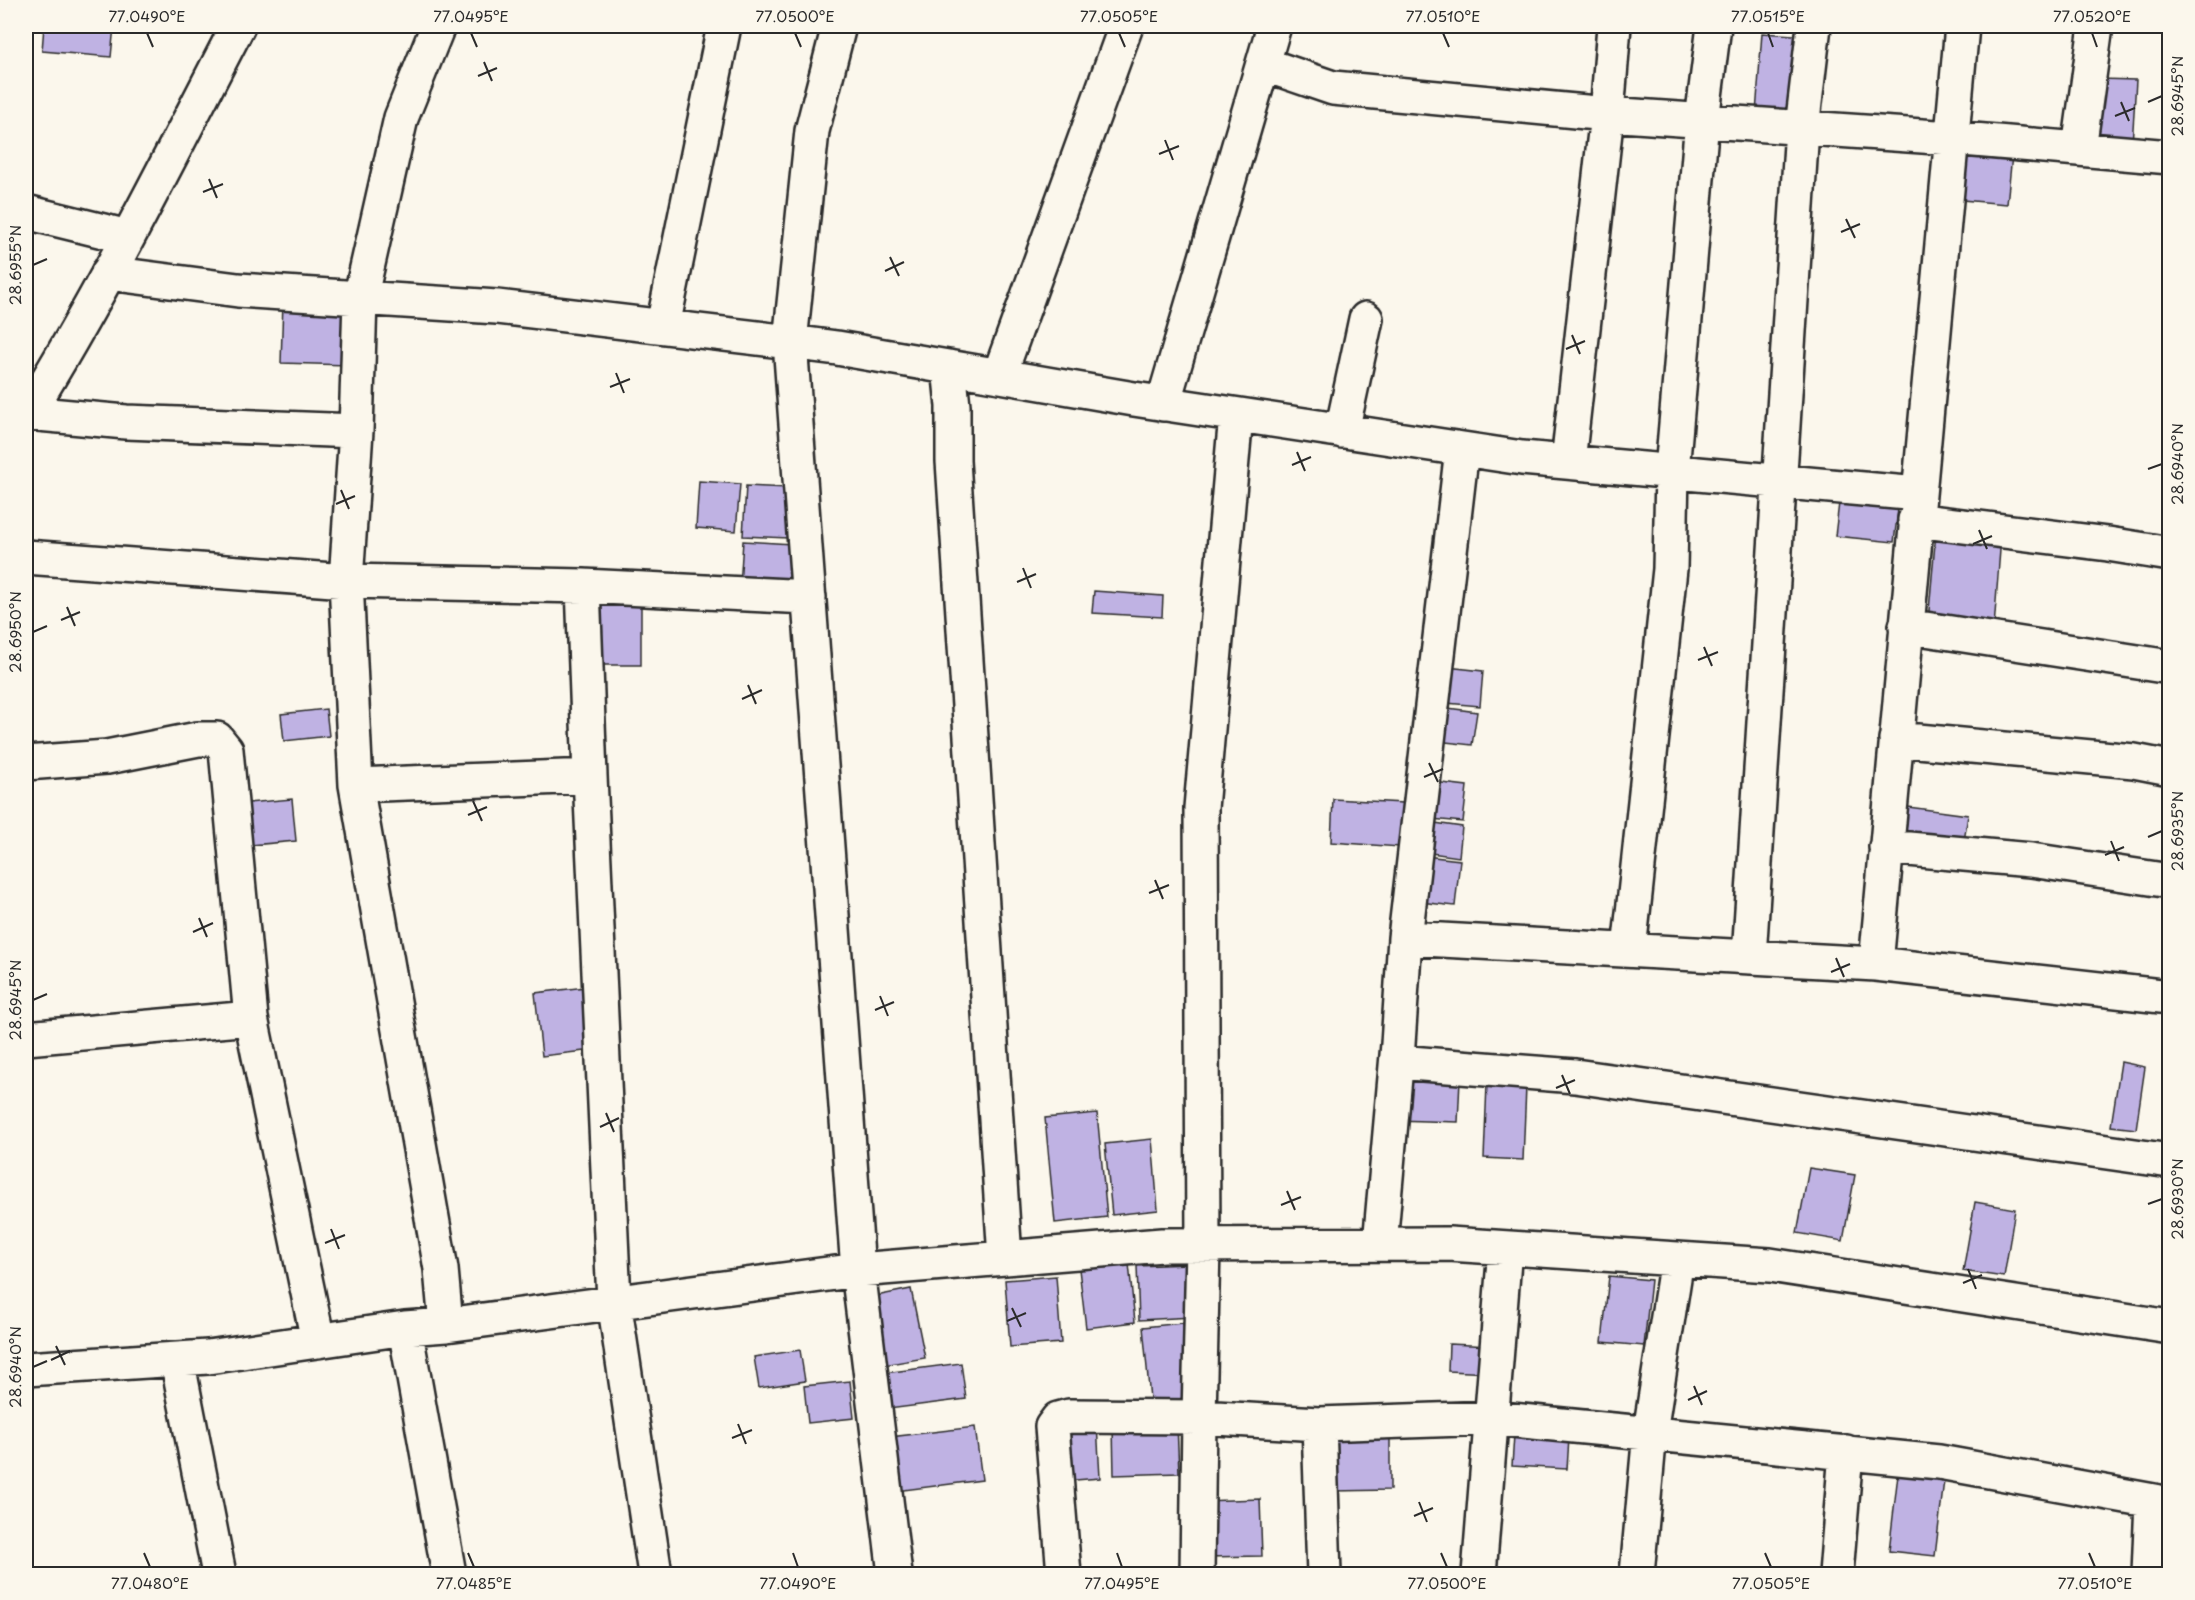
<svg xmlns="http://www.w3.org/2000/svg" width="2195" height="1600" font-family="'Playpen Sans',sans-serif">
<rect width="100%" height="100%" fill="#fbf7ec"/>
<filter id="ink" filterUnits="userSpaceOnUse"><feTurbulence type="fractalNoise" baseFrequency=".0167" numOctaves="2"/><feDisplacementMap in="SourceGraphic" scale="12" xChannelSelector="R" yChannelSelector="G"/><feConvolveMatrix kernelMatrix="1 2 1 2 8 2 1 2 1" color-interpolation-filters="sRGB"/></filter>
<g filter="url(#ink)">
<path fill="#bfb2e3" stroke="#2b2b2b" stroke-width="1.5" d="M44,26H114L111,57L42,51Z
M1762,33L1808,36L1801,116L1756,113Z
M2099,79L2136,80L2132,145L2096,143Z
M1968,150L2012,155L2007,204L1962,200Z
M283,302L350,303L348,365L281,363Z
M699,481L740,484L736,531L696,528Z
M746,486L790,488L788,538L743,536Z
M1839,503L1898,509L1894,542L1835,536Z
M1936,532L2001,537L1994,627L1928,622Z
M743,541L792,544L789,589L740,586Z
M1094,591L1163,596L1162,617L1092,613Z
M590,600L641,601V665H590Z
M1438,666L1483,671L1480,706L1435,702Z
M1433,706L1477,712L1472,745L1428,740Z
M326,709L329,736L284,741L281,714Z
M1425,781L1467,786L1463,822L1421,818Z
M292,799L296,841L240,846L237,804Z
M1333,799L1403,803L1400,847L1331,842Z
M1908,807L1968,815L1963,848L1904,841Z
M1421,821L1462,827L1459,857L1417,851Z
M1416,855L1460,860L1455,906L1411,901Z
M594,986L601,1049L542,1056L535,993Z
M2121,1062L2145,1067L2136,1129L2111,1126Z
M1398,1078L1460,1080L1458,1122L1395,1120Z
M1487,1084L1526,1086L1523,1160L1484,1158Z
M1097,1113L1107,1217L1055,1223L1045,1118Z
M1152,1139L1158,1210L1112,1215L1105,1144Z
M1809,1168L1855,1175L1843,1241L1797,1233Z
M1975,1202L2015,1209L2004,1277L1963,1271Z
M1129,1264L1135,1322L1086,1328L1079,1269Z
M1189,1264L1192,1317L1139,1320L1137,1266Z
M1056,1276L1061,1343L1010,1347L1005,1280Z
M1609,1276L1651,1280L1644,1346L1602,1342Z
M911,1289L925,1358L884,1365L871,1297Z
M1183,1323L1191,1405L1151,1409L1143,1327Z
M1449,1344L1491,1346L1489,1373L1448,1371Z
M800,1350L805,1381L759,1388L754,1357Z
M961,1363L966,1399L881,1410L877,1374Z
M850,1381L854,1418L808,1423L804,1386Z
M1097,1424L1100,1478L1063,1481L1059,1426Z
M1177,1424L1179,1473L1114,1475L1113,1426Z
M975,1427L982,1480L896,1491L890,1437Z
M1514,1435L1569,1438L1567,1469L1512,1466Z
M1333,1437H1390V1490L1333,1491Z
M1898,1474L1944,1480L1935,1556L1889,1551Z
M1260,1499L1262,1556L1204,1557L1202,1501Z"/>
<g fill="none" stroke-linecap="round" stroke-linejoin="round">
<defs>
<path id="minor" d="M438,26L401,118L360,299L356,431L346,581L356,785L441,1269L446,1325
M839,26L812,131L790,342L858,1270L895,1574
M1962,26L1876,964L2170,997
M1263,64L1333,88L1607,114L1951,138L2170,157
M2079,149L2096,26
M26,212L128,237
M108,273L238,290L497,307L790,342L837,348L1134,399L1522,458L1918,494
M663,326L724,26
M949,367L953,406V461L1005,1258
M999,376L1126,26
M1163,404L1274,26
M27,413L126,422L356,431
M26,416C104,290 170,157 238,26
M1342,431L1366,319
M1568,462L1607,114L1614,26
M1915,520L2108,544L2170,554
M26,557L346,581L583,586L809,597
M583,586L590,776L614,1301L655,1574
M1906,626L2170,667
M1896,739L2134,761L2170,768
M26,763L107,757L198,739H217L226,750L251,1018L318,1341
M356,785L590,776
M1886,847L2031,860L2170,881
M1405,938L1876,964
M1629,950L1670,569L1672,471L1702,120L1714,26
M1749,957L1802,128L1814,26
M26,1038L251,1018
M1397,1062L1575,1076L2170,1161
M1380,1244L1398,1044L1405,938L1462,449
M405,1328L449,1574
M177,1359L219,1574
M26,1369L208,1357L405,1328L446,1325L858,1270L1005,1258L1162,1245L1449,1244L1770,1265L2170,1327
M1319,1424L1324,1574
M1064,1574L1052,1427L1058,1419L1069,1416L1199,1417L1203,1247L1201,808L1236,415
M1197,1574L1199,1417L1319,1424L1492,1418L1939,1462L2170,1504
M1479,1574L1505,1248
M1637,1574L1650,1432L1677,1259
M1836,1574L1846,1452
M2149,1574L2152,1501"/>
</defs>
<use href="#minor" stroke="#2b2b2b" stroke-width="38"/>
<use href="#minor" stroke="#fbf7ec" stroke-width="33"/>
</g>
</g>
<path fill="none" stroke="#2b2b2b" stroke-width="2" d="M147,33L153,47M471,33L477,47M795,33L801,47M1119,33L1125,47M1443,33L1449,47M1768,33L1773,47M2092,33L2097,47M484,62L492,81M478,76L497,68M2121,102L2129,121M2148,102L2162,96M2115,116L2135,108M1165,140L1173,160M1159,154L1179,146M209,179L217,198M203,192L223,184M1846,219L1855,238M1841,232L1860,224M890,257L899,276M33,265L47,259M885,271L904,262M1572,335L1580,354M1566,349L1585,341M616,373L624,393M610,387L630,379M1297,452L1305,471M1292,465L1311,457M2148,469L2162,464M341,490L349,509M336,504L355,496M1979,530L1987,549M1973,544L1992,536M1023,568L1031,588M1017,582L1036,574M67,607L75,626M61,620L80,612M33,632L47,626M1704,647L1712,666M1698,660L1718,652M748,685L756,704M742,699L762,690M1429,763L1438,782M1424,777L1443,769M473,801L482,821M468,815L487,807M2148,837L2162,831M2111,841L2119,861M2105,855L2124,847M1155,880L1163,899M1149,893L1169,885M199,918L207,937M193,932L213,923M1836,958L1844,977M1831,972L1850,964M880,996L888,1016M33,1000L47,994M875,1010L894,1002M1562,1075L1570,1094M1556,1088L1575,1080M606,1113L614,1132M600,1127L619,1118M1287,1191L1295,1210M2148,1204L2162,1199M1281,1205L1301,1197M331,1229L339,1249M325,1243L345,1235M1968,1269L1976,1289M1963,1283L1982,1275M1012,1308L1021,1327M1007,1321L1026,1313M56,1346L65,1365M51,1360L70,1351M33,1367L47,1361M1694,1386L1702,1405M1688,1400L1707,1391M738,1424L746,1444M732,1438L752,1430M1419,1502L1427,1522M1414,1516L1433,1508M144,1553L150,1567M468,1553L474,1567M793,1553L798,1567M1117,1553L1122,1567M1441,1553L1447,1567M1765,1553L1771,1567M2089,1553L2095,1567"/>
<rect width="2195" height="1600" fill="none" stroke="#fbf7ec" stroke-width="66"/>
<rect x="33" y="33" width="2129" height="1534" fill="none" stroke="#2b2b2b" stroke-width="2"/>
<g font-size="15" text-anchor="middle" fill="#2b2b2b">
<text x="147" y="22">77.0490°E</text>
<text x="471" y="22">77.0495°E</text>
<text x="795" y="22">77.0500°E</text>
<text x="1119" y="22">77.0505°E</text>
<text x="1443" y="22">77.0510°E</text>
<text x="1768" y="22">77.0515°E</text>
<text x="2092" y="22">77.0520°E</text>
<text transform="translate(2178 96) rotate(-90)" y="5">28.6945°N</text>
<text transform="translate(16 265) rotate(-90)" y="5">28.6955°N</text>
<text transform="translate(2178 464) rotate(-90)" y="5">28.6940°N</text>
<text transform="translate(16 632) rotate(-90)" y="5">28.6950°N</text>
<text transform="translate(2178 831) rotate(-90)" y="5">28.6935°N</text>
<text transform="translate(16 1000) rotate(-90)" y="5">28.6945°N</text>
<text transform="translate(2178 1199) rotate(-90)" y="5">28.6930°N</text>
<text transform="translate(16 1367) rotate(-90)" y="5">28.6940°N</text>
<text x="150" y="1589">77.0480°E</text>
<text x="474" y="1589">77.0485°E</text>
<text x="798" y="1589">77.0490°E</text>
<text x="1122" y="1589">77.0495°E</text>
<text x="1447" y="1589">77.0500°E</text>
<text x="1771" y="1589">77.0505°E</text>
<text x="2095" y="1589">77.0510°E</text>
</g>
</svg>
